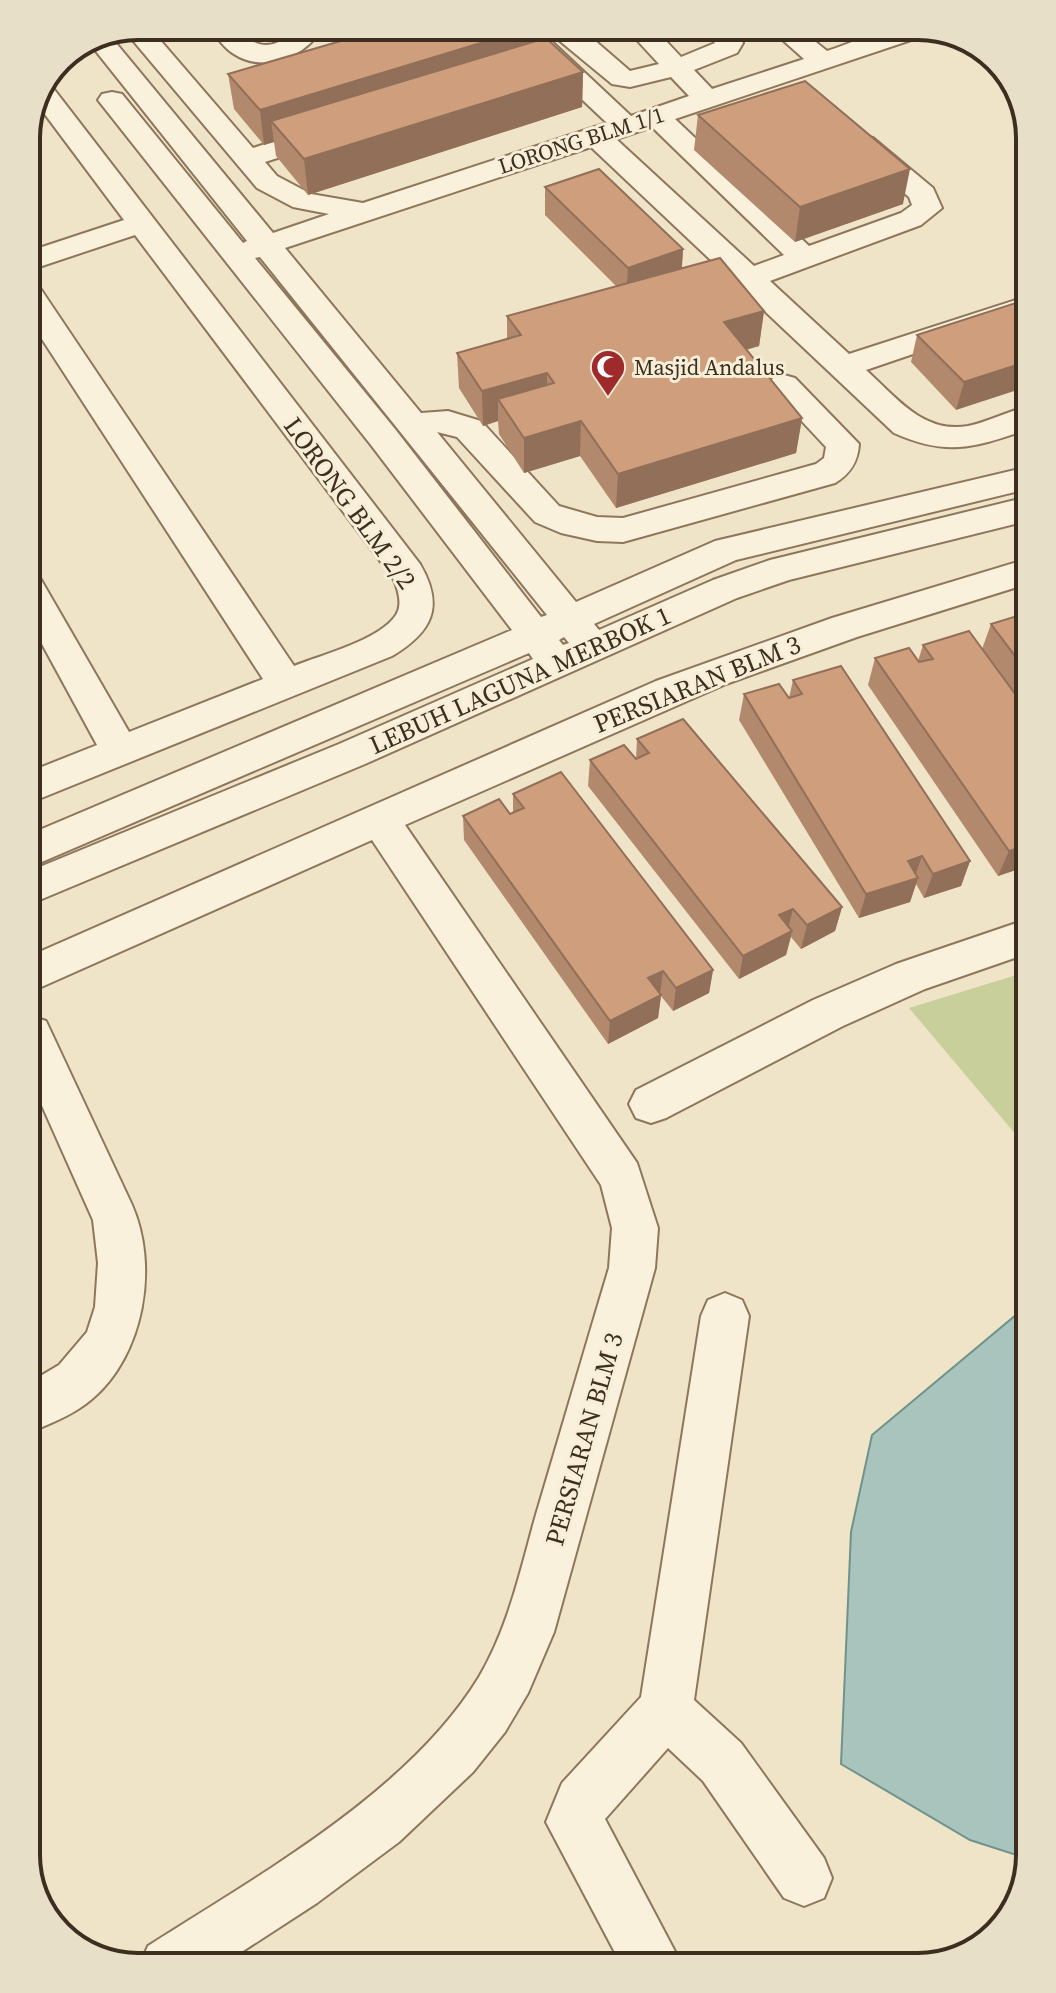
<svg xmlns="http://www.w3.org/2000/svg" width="1056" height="1993" font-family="'Source Serif 4',serif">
<rect width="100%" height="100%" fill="#f0e4c8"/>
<path fill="#c9cf9b" d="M1026,972L1027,1148L909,1008Z"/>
<path fill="#a9c4bc" stroke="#6f938a" stroke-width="2" d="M1027,1299L1030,1856L1029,1859L970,1840L841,1764L851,1532L872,1435L1017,1314Z"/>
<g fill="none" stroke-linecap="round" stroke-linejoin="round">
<defs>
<path id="minor" d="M138,26H148L253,148L320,126L330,124L340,126L344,132L340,138L265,162L277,176L311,194L363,203L607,123L533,53L529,47L533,41H551L631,116L689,96L671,77L630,87L612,84L555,37L552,26H578L630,71L659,64L624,26H652L681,57L715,43L701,26H729L743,43L737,53L694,70L712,89L804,59L767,26H796L827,51C862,40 903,17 938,31L675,119L809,246L901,213L912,205L909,197L853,150L849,144L853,138L863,136L873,138L933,188L942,208L921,225L770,281L849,354L1022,298V317L866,370C896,397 923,434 968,426C987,422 1004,413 1023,408V431C972,448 946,456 894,433L591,147L285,248L421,413L448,411L481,421L559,506L597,517L623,518L816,464L824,458L826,447L768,385L773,378L784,375L795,378L859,444C858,462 850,474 835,483L623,542L597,541L561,533L535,522L457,437L437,432L576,602L715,541L1023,468V490L736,560L594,624L599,630L713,580L770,560L1023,498V522L789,580L737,598L365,764L30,904V871L339,744L533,659L529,653L30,867V834L512,630L371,445L98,100L102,94L112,92L122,94L243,243L247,241L91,45L111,37L273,233L329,214L293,207L257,188L125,31ZM652,127L784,255L754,266L616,139ZM260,257L547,615L541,617L395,429L255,258ZM564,637L569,643L563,645L559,640Z
M209,26H236C253,47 269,52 291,34L285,26H312L318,34C301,59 261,72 234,54C224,48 216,36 209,26Z
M46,87L53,88L420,564C445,607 432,632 392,656L29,803V772L97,745L29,620L28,575L40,578L129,732L263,679L27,316V283L38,285L294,666C321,655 380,640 396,615C403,604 398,589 393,578L135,235L27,271V252L124,220L38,105Z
M1024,560V585L857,637L726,684L405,825L637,1163L658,1228L655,1268L554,1632L528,1693L505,1732L473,1772L399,1842L317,1903L220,1966L139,1967L148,1946C259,1875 409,1792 479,1677C508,1628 520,1572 535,1518C560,1434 584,1351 609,1268L612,1228L601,1185L372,840L30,992V956L656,681L832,618Z
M1025,920L1026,954L925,989L843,1026L666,1118L651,1123L636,1118L629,1104L636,1090L813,1000L896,964Z
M31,1016L46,1021L132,1205C159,1266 144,1355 92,1399C76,1413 53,1423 32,1431V1381L59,1365L87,1332L95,1307L98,1263L93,1220L31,1081Z
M725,1293L742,1300L749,1316L694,1700L741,1743L824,1858L832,1878L824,1898L804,1906L784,1898L703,1781L668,1748L605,1819L680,1961L620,1962L546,1822L562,1783L641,1697L701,1316L708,1300Z"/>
</defs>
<use href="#minor" stroke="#8d765c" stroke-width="4"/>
<use href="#minor" fill="#faf1dc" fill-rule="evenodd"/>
</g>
<path fill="#b2896c" d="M533,27V41L583,72L582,107L308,195L276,156L274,142L264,145L234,109L228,74Z
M698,115L903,204L795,242L694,150Z
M545,187L683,249L682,268L764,311L759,346L746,350L802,418L796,453L616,508L580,456L524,473L499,434L498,421L483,426L459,388L457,353L507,339V316L616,286L545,215Z
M1022,301L956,410L911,362L917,335Z
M1024,614L1025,867L998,876L868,685L875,658L918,661L923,645L982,649L991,624Z
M793,680L970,861L961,886L924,898L916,884L910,902L859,918L739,720L744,694L789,698Z
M637,739L842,907L835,931L801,949L791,937L786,955L739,979L588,786L590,760L636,759Z
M513,794L713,970L709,993L673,1011L661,996L658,1018L608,1044L464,840L463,816L510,814L513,813Z"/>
<path fill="#916f58" d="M533,27V62L271,121L274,142L264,145L260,110Z
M583,72L582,107L308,195L304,159Z
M910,169L903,204L795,242L800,207Z
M683,249L681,277L626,297L628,268Z
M764,311L759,346L719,357L724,322Z
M1023,363V388L956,410L964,382Z
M547,373V407L498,399V421L483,426L482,391Z
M802,418L796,453L616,508L618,474Z
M581,421L580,456L524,473V438Z
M1025,846V867L998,876L1009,851Z
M922,856L914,879L918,878L910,902L859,918L866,894L908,861Z
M970,861L961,886L924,898L933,874Z
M842,907L835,931L801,949L807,925Z
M793,909L787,933L779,915Z
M792,931L786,955L739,979L743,956Z
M713,970L709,993L673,1011L676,988Z
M663,971L660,994L648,978Z
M661,995L658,1018L608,1044L610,1021Z"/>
<path fill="#cf9f7d" stroke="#916f58" stroke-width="2" d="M392,26H532L533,27L260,110L228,74Z
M546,38L583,72L304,159L271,121Z
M805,81L910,169L800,207L698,115Z
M599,169L683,249L628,268L545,187Z
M720,258L764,311L724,322L802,418L618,474L581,421L524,438L498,399L554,383L547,373L482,391L457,353L521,335L507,316Z
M1022,301L1023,363L964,382L917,335Z
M1024,614V668L991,624Z
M969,631L1024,706L1025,846L1009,851L875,658L909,648L919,662L933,659L923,645Z
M841,666L970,861L933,874L922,856L908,861L918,878L866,894L744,694L779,684L789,698L802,694L793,680Z
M683,719L842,907L807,925L793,909L779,915L792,931L743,956L590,760L624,745L636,759L649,753L637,739Z
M561,772L713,970L676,988L663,971L648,978L661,995L610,1021L463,816L499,799L510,814L524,808L513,794Z"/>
<defs>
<symbol id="mosque-pin" viewBox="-11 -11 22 30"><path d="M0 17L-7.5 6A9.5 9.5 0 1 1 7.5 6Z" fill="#9e2a2b" stroke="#f7eed8"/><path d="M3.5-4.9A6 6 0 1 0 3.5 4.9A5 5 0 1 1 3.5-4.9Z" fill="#fff"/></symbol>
</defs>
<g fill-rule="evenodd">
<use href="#mosque-pin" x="588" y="347" width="40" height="54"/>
</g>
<g text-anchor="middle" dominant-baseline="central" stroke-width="6" stroke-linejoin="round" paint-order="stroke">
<g font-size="22" fill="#3d2e20" stroke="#f7eed8">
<text transform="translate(581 140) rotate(-18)">LORONG BLM 1/1</text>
</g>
<g font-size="22" fill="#3d2e20" stroke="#f7eed8" text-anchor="start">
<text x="634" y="367">Masjid Andalus</text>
</g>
<g font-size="26" fill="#3d2e20" stroke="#f7eed8">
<text transform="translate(350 503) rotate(54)">LORONG BLM 2/2</text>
<text transform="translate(520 680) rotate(-24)">LEBUH LAGUNA MERBOK 1</text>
<text transform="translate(697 684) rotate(-22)">PERSIARAN BLM 3</text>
<text transform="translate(584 1439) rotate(-74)">PERSIARAN BLM 3</text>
</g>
</g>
<path d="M0 0H1056V1993H0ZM138 40H918A98 98 0 0 1 1016 138V1855A98 98 0 0 1 918 1953H138A98 98 0 0 1 40 1855V138A98 98 0 0 1 138 40Z" fill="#e8dfc9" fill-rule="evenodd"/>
<path fill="none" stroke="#3d2e20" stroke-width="4" d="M138 40H918A98 98 0 0 1 1016 138V1855A98 98 0 0 1 918 1953H138A98 98 0 0 1 40 1855V138A98 98 0 0 1 138 40Z"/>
</svg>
